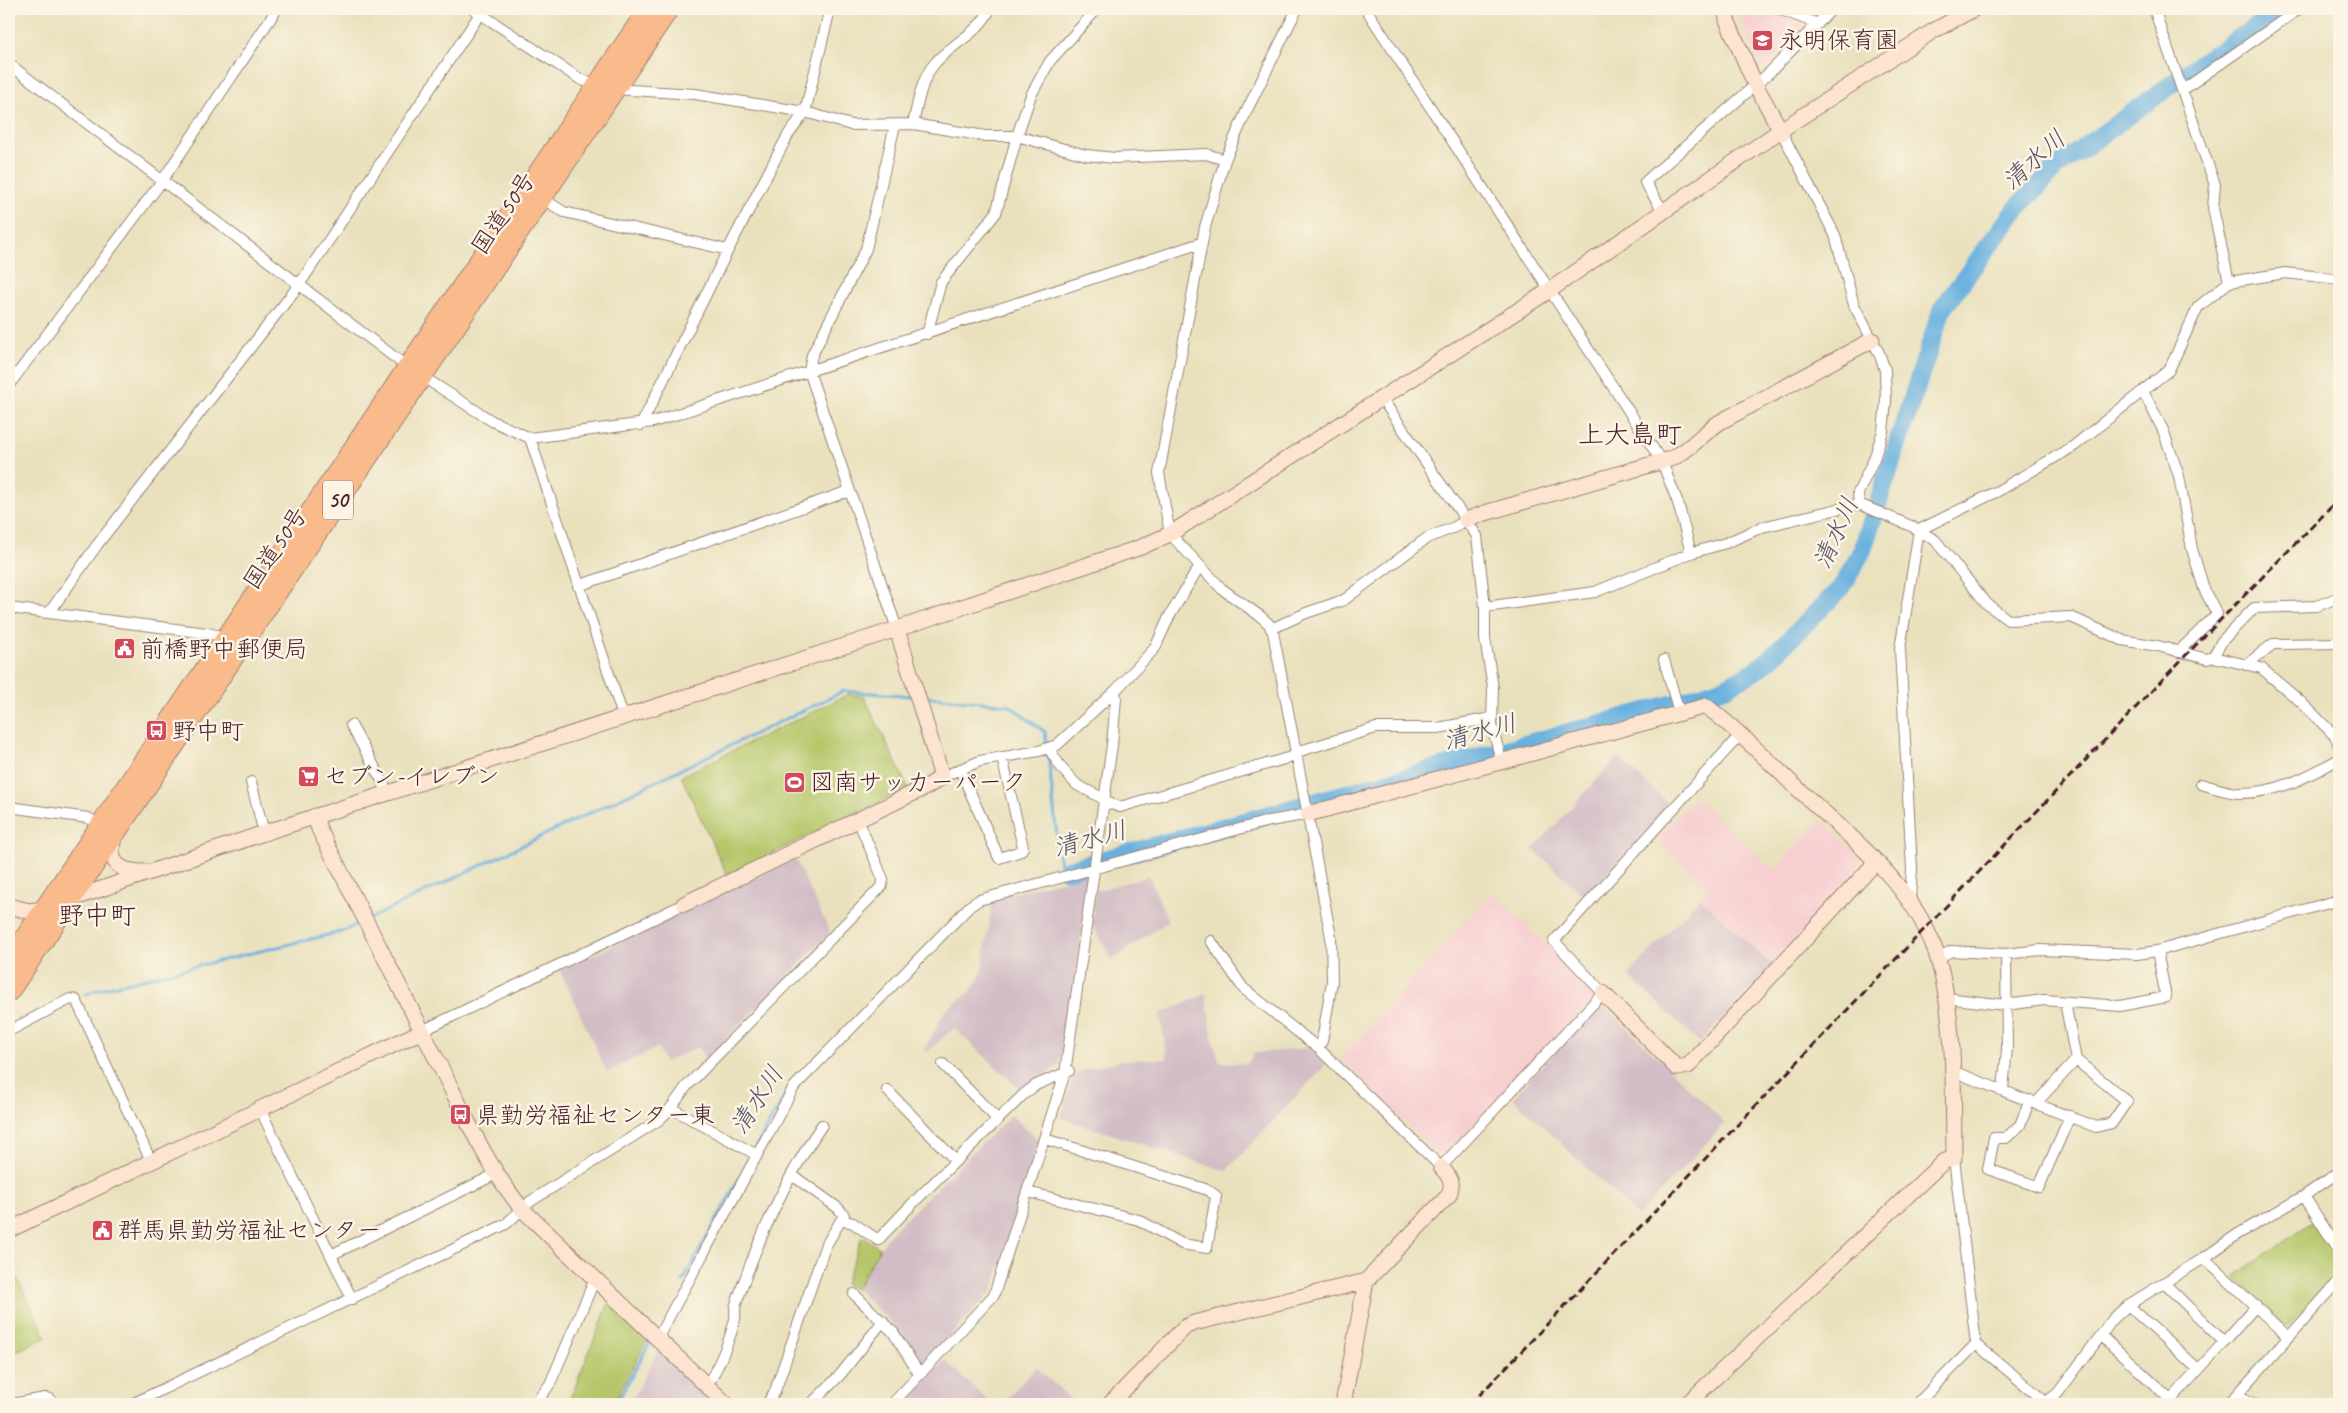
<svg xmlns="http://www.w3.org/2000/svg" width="2348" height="1413" font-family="Caveat,'Klee One',sans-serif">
<rect width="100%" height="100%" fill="#fcf5e5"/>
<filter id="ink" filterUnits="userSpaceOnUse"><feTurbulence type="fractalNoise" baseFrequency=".02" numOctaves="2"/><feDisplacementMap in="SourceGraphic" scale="10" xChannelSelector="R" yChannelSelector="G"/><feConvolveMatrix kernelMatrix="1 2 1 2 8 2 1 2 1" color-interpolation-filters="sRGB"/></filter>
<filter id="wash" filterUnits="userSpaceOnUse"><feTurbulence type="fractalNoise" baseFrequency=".0096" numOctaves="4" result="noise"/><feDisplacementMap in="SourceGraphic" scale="20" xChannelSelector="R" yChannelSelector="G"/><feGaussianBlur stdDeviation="1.12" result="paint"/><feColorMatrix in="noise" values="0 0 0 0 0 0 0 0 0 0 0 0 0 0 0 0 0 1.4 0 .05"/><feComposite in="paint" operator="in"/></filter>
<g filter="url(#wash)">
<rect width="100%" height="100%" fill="#e9e1bd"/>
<path fill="#f7cfd1" d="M1736,9H1763L1805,25V29L1767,68L1762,69Z
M1695,797L1774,870L1821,820L1861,857V869L1772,965L1700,898L1707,888L1656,840Z
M1493,892L1594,991L1593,999L1445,1155L1440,1157L1340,1058Z"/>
<path fill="#d2bdc6" d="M1618,757L1670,805L1585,897L1533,849Z
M795,858L830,932L706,1060L698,1047L665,1062L657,1048L607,1072L560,971Z
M1088,874L1090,875L1070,1010L1068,1012L1060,1065L1034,1081L1022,1091L954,1028L927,1052L924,1050L945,1011L969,993L978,981L982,971L993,898Z
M1149,876L1168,921L1112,960L1092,924L1095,891Z
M1700,898L1772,965L1700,1043L1628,975Z
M1206,994L1213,1041L1220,1062L1247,1064L1255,1053L1309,1048L1325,1066L1226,1171L1061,1118L1073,1077L1086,1069L1124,1060L1167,1059L1160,1014Z
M1596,1007L1607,1008L1725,1123L1638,1216L1513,1098Z
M1011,1115L1040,1141L992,1291L924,1363L918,1362L894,1325L856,1289L888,1236Z
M660,1347L721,1404H630Z
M945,1360L991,1404H902Z
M1036,1367L1076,1404H1002Z"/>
<path fill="#b5c76b" stroke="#80734b" d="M849,694L864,696L908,788L727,875L681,776Z
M2312,1222L2339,1258V1274L2289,1326L2283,1324L2233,1277Z
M862,1237L880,1248L856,1289L845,1284Z
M9,1261L46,1337L9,1355Z
M609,1303L648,1339L613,1404H568Z"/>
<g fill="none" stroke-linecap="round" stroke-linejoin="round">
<path stroke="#67b0df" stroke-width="3" d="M921,696L1009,705L1045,732L1047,747
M1048,753L1060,865L1067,870
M1026,882L1067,870
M369,919L844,691L912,696
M85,995L96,990L341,932L361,923
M683,1281L788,1089
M616,1404L652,1339"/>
<path stroke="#67b0df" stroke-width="19" d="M1067,870L1684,701L1726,687L1755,671L1770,659L1842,587L1862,551L1942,309L2016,209L2056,168L2190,71L2283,9"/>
</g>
</g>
<g filter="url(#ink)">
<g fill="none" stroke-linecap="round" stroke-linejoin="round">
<defs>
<path id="street" d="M473,9L580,79L600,87
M1297,9L1246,112L1225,160L1205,227L1159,473L1170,534L1222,589L1260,616L1269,624L1273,632L1331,937L1332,982L1322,1041L1318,1048
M1366,9L1662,462L1678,503L1691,553
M1779,9L1818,24
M2154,9L2215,185L2213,208L2229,282
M9,64L406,366L492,421L530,438L653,422L1201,243
M614,89L695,94L805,112L851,125L913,124L985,136H1017L1086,155L1115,158L1206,154L1225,160
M2184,89L2299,9
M913,124C918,103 921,78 936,62C953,43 979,33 990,9
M895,125L866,249L812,355L809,371L897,629
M1782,133L1835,235L1854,305L1879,353L1885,370L1886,402L1883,431L1874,459L1858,493L1859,504
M543,199L564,212L728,250
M1663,211L1645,182L1770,72L1832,9
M927,334L941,282L996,213L1017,136L1031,95L1050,61L1097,9
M9,385L162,181L277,9
M2143,391L2163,430L2179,476L2192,549L2204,589L2217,614L2178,652
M1382,399L1477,536L1485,607V639L1493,687L1492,725L1501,761
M641,425L728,250L788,135L805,112L830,9
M530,438L624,719
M1919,530L1998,491L2074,446L2169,370L2198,307L2229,282L2285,273L2339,279
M578,586L849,491
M1485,607L1595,592L1691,553L1726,543L1762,527L1859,504L1911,526L1935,540L1987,604L2008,620L2071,617L2122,640L2158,646L2207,659L2213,657L2261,668L2301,702L2336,737L2339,747
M9,608L207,633L229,638
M49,613L97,545L299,285L480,14
M1271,629L1306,613L1344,600L1427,538L1455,527L1466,520
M2213,657L2222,641L2254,608L2317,606L2339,597
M1664,660L1679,712
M2246,665L2273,644L2339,643
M351,725L384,784L386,794
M1049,749L1063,770L1077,785L1104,799L1108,803L1120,807L1291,757L1303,750L1376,728H1438L1492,718
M960,769L999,858L1021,851L1023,847L1002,757
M942,777L980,761L1039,751L1057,745L1115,691L1155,648L1169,617L1199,567
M251,782L264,833
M2201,784C2212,787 2226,792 2238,793C2276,794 2307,777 2339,759
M9,807L88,818L100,824
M1910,900L1912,869L1900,649L1919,530
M1211,941L1243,988L1318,1048L1441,1167L1603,993L1554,941L1740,735
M1938,958L1951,951L2006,954L2040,950L2137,954L2157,951L2339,900
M1946,998L2006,1005L2044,1000L2120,1006L2166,997L2157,951
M9,1031L70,999L76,1000L151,1161
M422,1031L684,904
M943,1064L997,1119
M1952,1071L2096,1127L2112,1123L2127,1101L2076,1060L2065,1002
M2003,1089L2007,1049L2006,954
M887,1090L955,1160
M2030,1100L2020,1125L2006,1138H1994L1988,1169L2039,1187L2070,1116
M2036,1103L2076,1060
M671,1108L757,1155
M260,1109L352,1299
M1954,1158L1976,1344L2048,1404
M1028,1192L1139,1220L1182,1244L1207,1248L1216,1196L1208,1190L1045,1139
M2304,1196L2339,1251
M842,1220L853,1223L878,1240L914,1202L1024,1094L1036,1085L1069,1071
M331,1255L496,1174
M2204,1258L2288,1337
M2164,1283L2224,1342L2256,1306
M854,1294L893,1332L920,1375
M2128,1305L2198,1369
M2101,1335L2171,1400
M657,1339L794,1087L970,906L979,900L1265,822L1308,814
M706,1386C717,1372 731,1337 735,1319C736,1314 734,1309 736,1304C757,1242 785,1179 822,1125
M2168,1403L2224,1342
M12,1404L45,1398L50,1399L55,1404
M132,1404L506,1224L531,1201L659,1120L671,1108L686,1087L882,886L883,879L858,820
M535,1404L550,1384L595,1279
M767,1404L775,1391L825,1247L844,1215L838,1208L792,1175
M811,1404L840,1375L883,1321
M892,1404L994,1295L1065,1073L1112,745L1116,698L1115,691
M1917,1404L1976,1344
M2044,1404L2058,1393L2113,1319L2128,1305L2204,1258L2238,1234L2304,1196L2339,1172
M2228,1404L2237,1395
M2255,1404L2237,1395L2339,1281"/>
<path id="secondary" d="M1726,9L1727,20L1755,84L1782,133
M1466,520L1485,513L1673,458C1691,449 1703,433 1720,422L1872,340
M1308,814L1706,706C1739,731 1768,761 1798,789C1851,838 1917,887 1938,959C1956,1023 1953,1092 1954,1158L1943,1162L1687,1404
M315,816L319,829C359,908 399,987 440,1066C465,1115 487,1167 523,1210L726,1404
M114,837C107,864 120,872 146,872
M684,904L928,786L942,777L897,629
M9,906L29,911L43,909L264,833L897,629L1141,547L1170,534L1550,290L1781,130L1933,31L1974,9
M1603,993L1677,1068L1688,1066L1876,862
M9,1230L422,1031
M1110,1404L1185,1327L1194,1323L1366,1281L1449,1195C1454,1182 1450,1177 1441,1167
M1343,1404L1366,1281"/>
<path id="highway" d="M9,961L648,9
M9,992L669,9"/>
</defs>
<use href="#street" stroke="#9a8074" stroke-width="12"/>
<use href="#secondary" stroke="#9a8074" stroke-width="17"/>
<use href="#highway" stroke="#9a8074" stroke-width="21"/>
<use href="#street" stroke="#fff" stroke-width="10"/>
<use href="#secondary" stroke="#fde4d1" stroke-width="15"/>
<use href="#highway" stroke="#fabb8c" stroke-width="19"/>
<path stroke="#4a1f2b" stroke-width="3" stroke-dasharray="8 4" stroke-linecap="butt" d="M1471,1404L2187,654L2339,499"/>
</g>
</g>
<defs>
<symbol id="school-square" viewBox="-11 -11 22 22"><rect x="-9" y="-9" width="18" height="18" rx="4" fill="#d1495b" stroke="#fcf5e5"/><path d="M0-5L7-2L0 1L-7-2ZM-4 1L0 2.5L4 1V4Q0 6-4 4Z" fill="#fff"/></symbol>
<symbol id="civic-square" viewBox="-11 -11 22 22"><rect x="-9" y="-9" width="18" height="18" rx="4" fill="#d1495b" stroke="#fcf5e5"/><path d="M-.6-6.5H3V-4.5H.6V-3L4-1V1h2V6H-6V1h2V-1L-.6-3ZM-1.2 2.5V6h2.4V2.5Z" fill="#fff"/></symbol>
<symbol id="bus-square" viewBox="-11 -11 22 22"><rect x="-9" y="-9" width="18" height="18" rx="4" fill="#d1495b" stroke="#fcf5e5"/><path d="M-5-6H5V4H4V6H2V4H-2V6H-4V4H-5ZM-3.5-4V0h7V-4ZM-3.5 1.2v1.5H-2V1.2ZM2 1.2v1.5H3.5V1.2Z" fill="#fff"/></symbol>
<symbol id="supermarket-square" viewBox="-11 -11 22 22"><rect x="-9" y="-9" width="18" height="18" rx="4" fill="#d1495b" stroke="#fcf5e5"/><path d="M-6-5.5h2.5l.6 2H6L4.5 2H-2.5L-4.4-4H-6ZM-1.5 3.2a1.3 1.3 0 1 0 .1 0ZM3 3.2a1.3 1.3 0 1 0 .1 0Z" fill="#fff"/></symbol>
<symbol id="stadium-square" viewBox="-11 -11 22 22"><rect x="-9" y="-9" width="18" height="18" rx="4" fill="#d1495b" stroke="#fcf5e5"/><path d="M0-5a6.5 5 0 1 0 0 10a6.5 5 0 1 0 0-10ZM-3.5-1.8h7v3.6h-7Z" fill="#fff"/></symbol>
</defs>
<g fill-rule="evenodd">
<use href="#school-square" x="1750" y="28" width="25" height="25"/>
<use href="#civic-square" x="112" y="636" width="25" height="25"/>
<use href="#bus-square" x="144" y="718" width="25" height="25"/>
<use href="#supermarket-square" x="296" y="764" width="25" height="25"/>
<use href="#stadium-square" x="782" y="770" width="25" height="25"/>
<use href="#bus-square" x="448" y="1102" width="25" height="25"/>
<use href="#civic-square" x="90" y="1218" width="25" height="25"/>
</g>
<g text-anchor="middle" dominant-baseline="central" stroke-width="5" stroke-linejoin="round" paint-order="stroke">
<rect fill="#fcf5e5" stroke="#7f5f63" stroke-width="1" x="323" y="480.5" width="30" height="39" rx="4"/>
<g font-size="22" font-weight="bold" fill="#4a1f2b">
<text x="338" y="500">50</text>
</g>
<g font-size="24" fill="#4a1f2b" stroke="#fcf5e5" text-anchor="start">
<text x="1779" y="40">永明保育園</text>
<text x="140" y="649">前橋野中郵便局</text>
<text x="172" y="731">野中町</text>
<text x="324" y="776">セブン-イレブン</text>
<text x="810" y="782">図南サッカーパーク</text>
<text x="476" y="1115">県勤労福祉センター東</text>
<text x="118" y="1230">群馬県勤労福祉センター</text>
</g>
<g font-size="24" fill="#4a1f2b" stroke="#fcf5e5">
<text transform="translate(503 213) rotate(-56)">国道50号</text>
<text transform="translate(275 548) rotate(-56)">国道50号</text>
</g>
<g font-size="25" font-style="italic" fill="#54526a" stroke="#fcf5e5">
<text transform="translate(2034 160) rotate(-42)">清水川</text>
<text transform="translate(1836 533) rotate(-66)">清水川</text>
<text transform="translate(1480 732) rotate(-15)">清水川</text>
<text transform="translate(1090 839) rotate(-15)">清水川</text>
<text transform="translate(757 1100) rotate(-57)">清水川</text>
</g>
<g font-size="26" fill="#4a1f2b" stroke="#fcf5e5">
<text x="1630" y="434">上大島町</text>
<text x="97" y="915">野中町</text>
</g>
</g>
<rect width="2348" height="1413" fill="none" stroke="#fcf5e5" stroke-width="30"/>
</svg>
